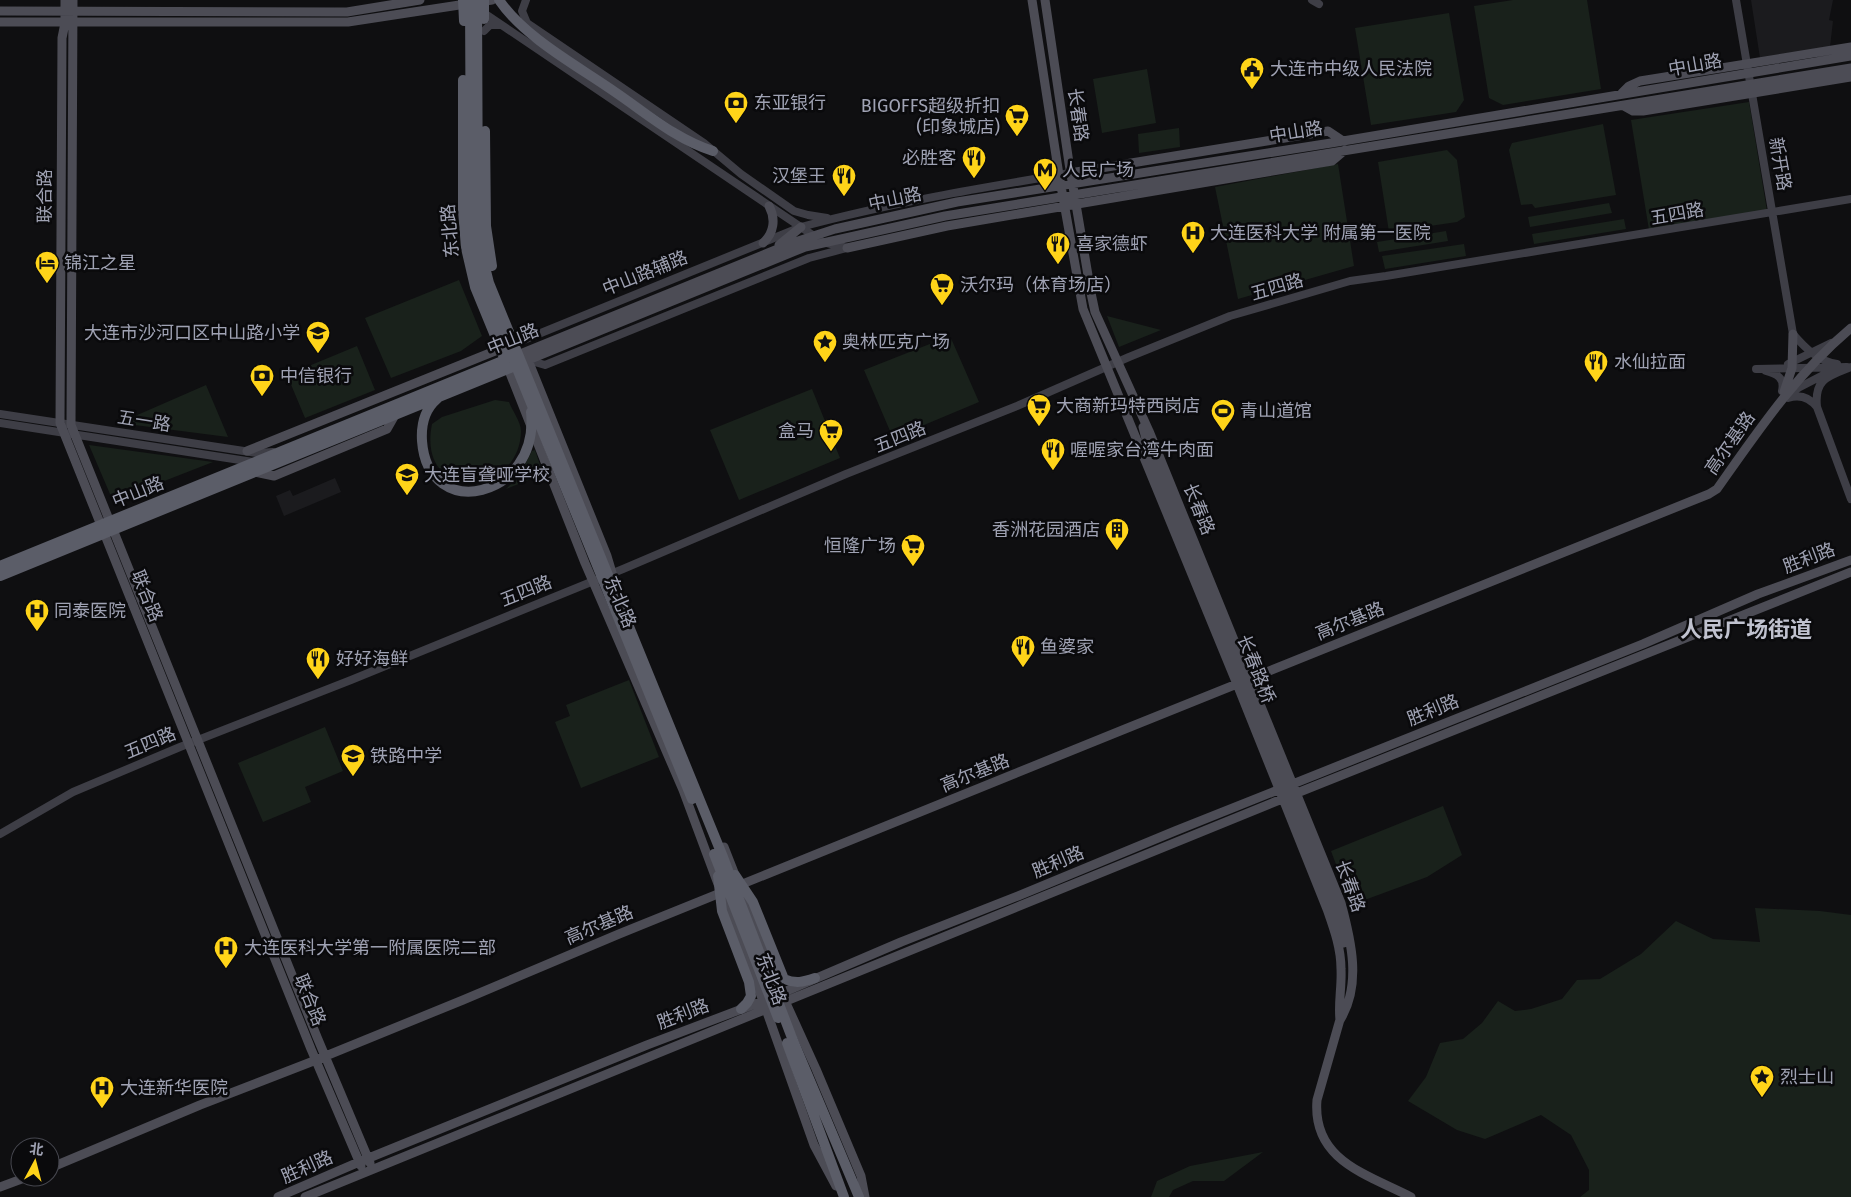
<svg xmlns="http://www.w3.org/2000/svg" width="1851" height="1197" font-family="'Fira Sans','Noto Sans SC',sans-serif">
<rect width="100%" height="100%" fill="#0f0f11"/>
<path fill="#1b1b1e" d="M1751,0H1833L1829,20L1833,21L1830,47L1760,58Z
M335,478L341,492L284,516L276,496L290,490L293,496Z"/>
<path fill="#19211b" d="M1513,0H1587L1601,89L1503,105L1489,98L1474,6Z
M1449,13L1464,100L1456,112L1371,125L1355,28Z
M1147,69L1156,123L1102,133L1093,79Z
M1749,102L1767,211L1649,230L1631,120Z
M1603,124L1616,195L1535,208L1532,204L1521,205L1509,150L1512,143Z
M1179,128L1180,147L1139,153L1138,134Z
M1447,150L1457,160L1465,217L1457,222L1389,232L1378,162Z
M1338,164L1354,266L1238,299L1215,187Z
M1609,203L1612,213L1530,227L1528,217Z
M1624,219L1626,229L1534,244L1532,234Z
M1446,231L1448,241L1379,252L1377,242Z
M1464,244L1466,256L1385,269L1382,256Z
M459,280L482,336L461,351L391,378L365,318Z
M1107,316L1161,330L1119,347Z
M950,336L979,402L893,438L864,370Z
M357,346L375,390L305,418L287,375Z
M206,385L228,437L119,423Z
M812,389L840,458L739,500L710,430Z
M495,400L509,402C512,410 521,422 521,431C520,498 416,503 432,424L442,417Z
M89,445L213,462L113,501Z
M535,450L543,474L506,489L519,476L532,451Z
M629,680L659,757L581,788L555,722L570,716L566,705Z
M325,727L343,771L305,787L311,802L263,822L238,763Z
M1443,806L1462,855L1427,877L1351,905L1331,851Z
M1755,908L1820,911L1851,915V1197H1580L1589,1190V1170L1571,1135L1541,1115L1485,1139L1457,1130L1408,1101L1426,1077L1440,1043L1463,1039L1482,1023L1498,1001L1515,1011L1531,1009L1562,999L1577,980L1600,979L1641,954L1676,921L1713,939L1760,942Z
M1263,1152L1224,1181H1193L1173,1190L1169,1197H1151L1157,1181L1190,1166Z"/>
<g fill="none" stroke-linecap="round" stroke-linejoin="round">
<path stroke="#3e3e46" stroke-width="8" d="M526,0L522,11L527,23L704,143L741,174L794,211L808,215L827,218
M1312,0L1319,4
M1736,0L1793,334
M481,11L823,242L847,248
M484,31L490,25H499
M1793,334C1805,348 1818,361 1837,364
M509,346L801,227C890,203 980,188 1070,173
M528,360L545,365L809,258L843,249
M1788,364L1831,343
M1851,367C1828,376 1814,379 1817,407L1851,499
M1756,369L1847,367
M1766,371C1777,374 1785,378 1782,391
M1789,394L1800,387L1829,372
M1788,398C1800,394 1809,397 1817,407
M0,414L257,453L273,452
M0,423L253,462
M0,834L73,792L180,747L351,680L623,569L846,474L1017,406L1129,357L1230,316L1350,281L1386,276L1851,199"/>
<path stroke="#4c4c55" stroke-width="9" d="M65,0V23L62,38L60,423L311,1049L361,1166
M73,0L71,425L317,1037L370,1163
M1032,0L1059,175L1083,309L1237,684L1327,909C1334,929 1341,948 1341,969C1342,986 1338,1003 1340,1020
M1045,0L1069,163L1091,293L1095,312L1149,431L1341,903C1351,940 1362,985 1340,1020
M0,11L347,12L420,0
M0,22H348L492,0
M1622,93L1629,86L1640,81L1851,47
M1624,106L1633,111H1643L1851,77
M1070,173L1328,131L1343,141
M1045,177L1061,186
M763,243C774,233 776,219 769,206
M779,245L801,227
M847,248L947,226L1332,161L1345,150
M513,357L795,242L835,229L957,202L1331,143L1851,56
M506,363L585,563L683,790L718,884
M1784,392L1792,368L1793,334
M1143,427L1147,443L1335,908L1344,943
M247,451L500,349
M255,472L274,476L387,429L395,415
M613,576L607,556L528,360L805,247L945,216L1851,68
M724,847L781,992L816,1069L861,1176L865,1197
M723,896L763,1001L814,1145L836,1186
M1341,1016L1317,1100C1312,1160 1366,1174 1411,1197
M50,1168L200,1105L311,1062L463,1000L619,934L1125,729L1709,494L1717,489C1758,431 1796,374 1851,328
M0,1187L27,1177
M278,1197L359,1162L647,1045L763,1001L901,942L1018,896L1175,831L1643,644L1758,594L1851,560
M305,1197L1282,799L1851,572"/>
<path stroke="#5b5d68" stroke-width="10" d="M463,0L464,21
M470,0L471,210C472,236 476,260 483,285L692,799
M477,0L478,226L484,263L489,283L723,857L792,1038L859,1197
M499,0C525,38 578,66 615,92C646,113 677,140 713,151
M484,19V0
M485,131L486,226L492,266
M437,399C424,410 421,425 422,441C428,524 540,498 531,412
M0,566L505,360L475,287L466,248L463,210V80
M0,576L520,364
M714,854L778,1018
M735,875L753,902L784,979C796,984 803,982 815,978
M718,876L722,911L749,982L751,996L747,1003L741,1009
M787,1043L844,1197"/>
</g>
<defs>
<symbol id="civic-pin" viewBox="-11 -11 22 30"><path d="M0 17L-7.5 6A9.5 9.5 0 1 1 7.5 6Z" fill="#ffd419" stroke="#0a0a0c"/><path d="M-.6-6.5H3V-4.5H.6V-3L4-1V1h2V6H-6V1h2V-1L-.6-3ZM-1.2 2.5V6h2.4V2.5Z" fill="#111"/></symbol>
<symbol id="bank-pin" viewBox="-11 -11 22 30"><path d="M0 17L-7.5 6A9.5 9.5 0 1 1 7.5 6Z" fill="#ffd419" stroke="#0a0a0c"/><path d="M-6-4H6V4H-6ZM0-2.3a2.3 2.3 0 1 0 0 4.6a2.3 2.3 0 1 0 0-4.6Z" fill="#111"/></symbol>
<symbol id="supermarket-pin" viewBox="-11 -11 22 30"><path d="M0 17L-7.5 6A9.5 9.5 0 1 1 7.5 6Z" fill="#ffd419" stroke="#0a0a0c"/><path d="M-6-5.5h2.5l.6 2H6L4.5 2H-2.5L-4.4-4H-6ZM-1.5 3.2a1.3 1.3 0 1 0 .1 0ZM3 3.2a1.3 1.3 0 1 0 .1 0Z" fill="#111"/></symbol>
<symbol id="restaurant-pin" viewBox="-11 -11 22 30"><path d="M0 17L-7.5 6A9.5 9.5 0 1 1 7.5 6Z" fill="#ffd419" stroke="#0a0a0c"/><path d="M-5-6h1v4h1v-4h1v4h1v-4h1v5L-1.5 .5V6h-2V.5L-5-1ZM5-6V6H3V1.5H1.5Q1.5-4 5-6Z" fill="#111"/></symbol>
<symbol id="metro-pin" viewBox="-11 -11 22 30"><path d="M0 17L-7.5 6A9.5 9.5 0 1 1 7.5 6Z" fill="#ffd419" stroke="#0a0a0c"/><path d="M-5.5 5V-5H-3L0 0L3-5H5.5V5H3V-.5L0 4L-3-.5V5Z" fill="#111"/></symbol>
<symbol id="hospital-pin" viewBox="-11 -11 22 30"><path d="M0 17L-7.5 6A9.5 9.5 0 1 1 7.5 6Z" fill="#ffd419" stroke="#0a0a0c"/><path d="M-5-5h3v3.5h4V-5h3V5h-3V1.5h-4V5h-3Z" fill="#111"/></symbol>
<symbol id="hotel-pin" viewBox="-11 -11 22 30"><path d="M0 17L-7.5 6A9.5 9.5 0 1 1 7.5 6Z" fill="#ffd419" stroke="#0a0a0c"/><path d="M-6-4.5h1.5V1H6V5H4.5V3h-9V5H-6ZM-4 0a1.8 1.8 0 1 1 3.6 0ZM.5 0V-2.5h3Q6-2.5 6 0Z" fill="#111"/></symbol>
<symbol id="school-pin" viewBox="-11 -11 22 30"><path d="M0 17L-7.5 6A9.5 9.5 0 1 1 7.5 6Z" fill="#ffd419" stroke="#0a0a0c"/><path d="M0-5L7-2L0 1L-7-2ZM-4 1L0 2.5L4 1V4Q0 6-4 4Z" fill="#111"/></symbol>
<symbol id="sight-pin" viewBox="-11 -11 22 30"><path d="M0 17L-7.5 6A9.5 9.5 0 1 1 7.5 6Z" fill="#ffd419" stroke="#0a0a0c"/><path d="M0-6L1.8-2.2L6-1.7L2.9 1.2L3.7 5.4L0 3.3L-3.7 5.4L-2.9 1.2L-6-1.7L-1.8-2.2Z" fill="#111"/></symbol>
<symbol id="stadium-pin" viewBox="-11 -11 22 30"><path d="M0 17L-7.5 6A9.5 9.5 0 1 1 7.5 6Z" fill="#ffd419" stroke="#0a0a0c"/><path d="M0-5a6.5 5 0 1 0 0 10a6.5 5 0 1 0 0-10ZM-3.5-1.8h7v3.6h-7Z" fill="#111"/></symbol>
<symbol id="building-pin" viewBox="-11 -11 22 30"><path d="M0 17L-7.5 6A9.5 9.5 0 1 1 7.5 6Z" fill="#ffd419" stroke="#0a0a0c"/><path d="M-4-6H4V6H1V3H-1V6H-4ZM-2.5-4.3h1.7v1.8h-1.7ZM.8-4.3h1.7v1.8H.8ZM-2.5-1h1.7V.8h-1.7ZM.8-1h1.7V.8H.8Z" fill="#111"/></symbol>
</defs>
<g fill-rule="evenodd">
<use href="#civic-pin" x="1238" y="55" width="28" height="38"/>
<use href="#bank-pin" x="722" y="89" width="28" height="38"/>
<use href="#supermarket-pin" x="1003" y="102" width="28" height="38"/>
<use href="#restaurant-pin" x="960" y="144" width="28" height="38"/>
<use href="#metro-pin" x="1031" y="156" width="28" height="38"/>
<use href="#restaurant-pin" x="830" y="162" width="28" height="38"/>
<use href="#hospital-pin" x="1179" y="219" width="28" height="38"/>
<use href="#restaurant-pin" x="1044" y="230" width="28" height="38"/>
<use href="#hotel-pin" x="33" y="249" width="28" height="38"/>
<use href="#supermarket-pin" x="928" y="271" width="28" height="38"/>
<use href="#school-pin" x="304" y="319" width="28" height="38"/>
<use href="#sight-pin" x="811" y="328" width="28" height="38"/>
<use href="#restaurant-pin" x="1582" y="348" width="28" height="38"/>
<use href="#bank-pin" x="248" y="362" width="28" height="38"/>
<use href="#supermarket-pin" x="1025" y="392" width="28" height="38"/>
<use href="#stadium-pin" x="1209" y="397" width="28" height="38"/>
<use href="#supermarket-pin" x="817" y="417" width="28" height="38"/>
<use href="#restaurant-pin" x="1039" y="436" width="28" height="38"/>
<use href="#school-pin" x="393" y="461" width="28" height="38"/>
<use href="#building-pin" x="1103" y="516" width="28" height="38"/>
<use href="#supermarket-pin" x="899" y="532" width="28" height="38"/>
<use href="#hospital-pin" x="23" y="597" width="28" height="38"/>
<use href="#restaurant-pin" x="1009" y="633" width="28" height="38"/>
<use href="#restaurant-pin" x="304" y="645" width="28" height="38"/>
<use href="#school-pin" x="339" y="742" width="28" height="38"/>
<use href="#hospital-pin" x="212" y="934" width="28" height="38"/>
<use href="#sight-pin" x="1748" y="1063" width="28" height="38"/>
<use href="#hospital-pin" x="88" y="1074" width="28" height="38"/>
</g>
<g text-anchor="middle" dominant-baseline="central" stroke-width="5" stroke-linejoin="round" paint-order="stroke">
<g font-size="18" fill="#9fa2b3" stroke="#0a0a0c">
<text transform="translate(1695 65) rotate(-10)">中山路</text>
<text transform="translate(1078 115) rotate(82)">长春路</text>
<text transform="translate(1296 132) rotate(-9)">中山路</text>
<text transform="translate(1780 164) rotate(80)">新开路</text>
<text transform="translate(45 196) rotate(-90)">联合路</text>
<text transform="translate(895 199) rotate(-12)">中山路</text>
<text transform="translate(1677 214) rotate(-10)">五四路</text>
<text transform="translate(450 231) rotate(-95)">东北路</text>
<text transform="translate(645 273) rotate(-22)">中山路辅路</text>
<text transform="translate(1277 287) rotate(-16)">五四路</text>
<text transform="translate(513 339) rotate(-22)">中山路</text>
<text transform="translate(144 421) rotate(9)">五一路</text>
<text transform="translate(900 437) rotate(-22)">五四路</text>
<text transform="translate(1730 443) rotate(-55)">高尔基路</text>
<text transform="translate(138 492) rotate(-22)">中山路</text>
<text transform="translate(1199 509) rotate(68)">长春路</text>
<text transform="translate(1809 558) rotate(-21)">胜利路</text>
<text transform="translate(526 591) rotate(-22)">五四路</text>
<text transform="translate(147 596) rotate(68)">联合路</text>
<text transform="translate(620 602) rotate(67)">东北路</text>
<text transform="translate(1350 621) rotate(-22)">高尔基路</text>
<text transform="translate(1256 669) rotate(68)">长春路桥</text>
<text transform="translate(1433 710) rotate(-22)">胜利路</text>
<text transform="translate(150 743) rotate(-23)">五四路</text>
<text transform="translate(975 773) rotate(-22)">高尔基路</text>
<text transform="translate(1058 862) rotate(-23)">胜利路</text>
<text transform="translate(1350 886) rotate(70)">长春路</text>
<text transform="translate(599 925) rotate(-23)">高尔基路</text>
<text transform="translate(771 979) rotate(69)">东北路</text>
<text transform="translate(310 1000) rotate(68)">联合路</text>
<text transform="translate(683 1014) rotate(-21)">胜利路</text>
<text transform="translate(307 1167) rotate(-24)">胜利路</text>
</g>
<g font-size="18" fill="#9fa2b3" stroke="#0a0a0c" text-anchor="start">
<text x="1270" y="69">大连市中级人民法院</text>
<text x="754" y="103">东亚银行</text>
<text x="1000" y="106" text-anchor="end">BIGOFFS超级折扣<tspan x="1000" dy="21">(印象城店)</tspan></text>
<text x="956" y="158" text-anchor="end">必胜客</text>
<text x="1062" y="170">人民广场</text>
<text x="826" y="176" text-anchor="end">汉堡王</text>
<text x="1210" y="233">大连医科大学 附属第一医院</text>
<text x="1076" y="244">喜家德虾</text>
<text x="64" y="263">锦江之星</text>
<text x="960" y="285">沃尔玛（体育场店）</text>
<text x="300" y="333" text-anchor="end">大连市沙河口区中山路小学</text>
<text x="842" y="342">奥林匹克广场</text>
<text x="1614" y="362">水仙拉面</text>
<text x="280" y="376">中信银行</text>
<text x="1056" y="406">大商新玛特西岗店</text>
<text x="1240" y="411">青山道馆</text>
<text x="814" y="431" text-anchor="end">盒马</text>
<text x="1070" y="450">喔喔家台湾牛肉面</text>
<text x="424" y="475">大连盲聋哑学校</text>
<text x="1100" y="530" text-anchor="end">香洲花园酒店</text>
<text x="896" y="546" text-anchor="end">恒隆广场</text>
<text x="54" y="611">同泰医院</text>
<text x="1040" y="647">鱼婆家</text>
<text x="336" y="659">好好海鲜</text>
<text x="370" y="756">铁路中学</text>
<text x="244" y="948">大连医科大学第一附属医院二部</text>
<text x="1780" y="1077">烈士山</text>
<text x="120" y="1088">大连新华医院</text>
</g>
<g font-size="22" font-weight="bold" fill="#c0c2cf" stroke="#0a0a0c">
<text x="1746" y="629">人民广场街道</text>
</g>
</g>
<g transform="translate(35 1162) rotate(7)"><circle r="24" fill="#0a0a0c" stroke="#46474f"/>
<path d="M0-4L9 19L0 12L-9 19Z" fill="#ffd419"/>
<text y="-8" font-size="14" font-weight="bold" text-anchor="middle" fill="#9fa2b3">北</text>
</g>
</svg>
